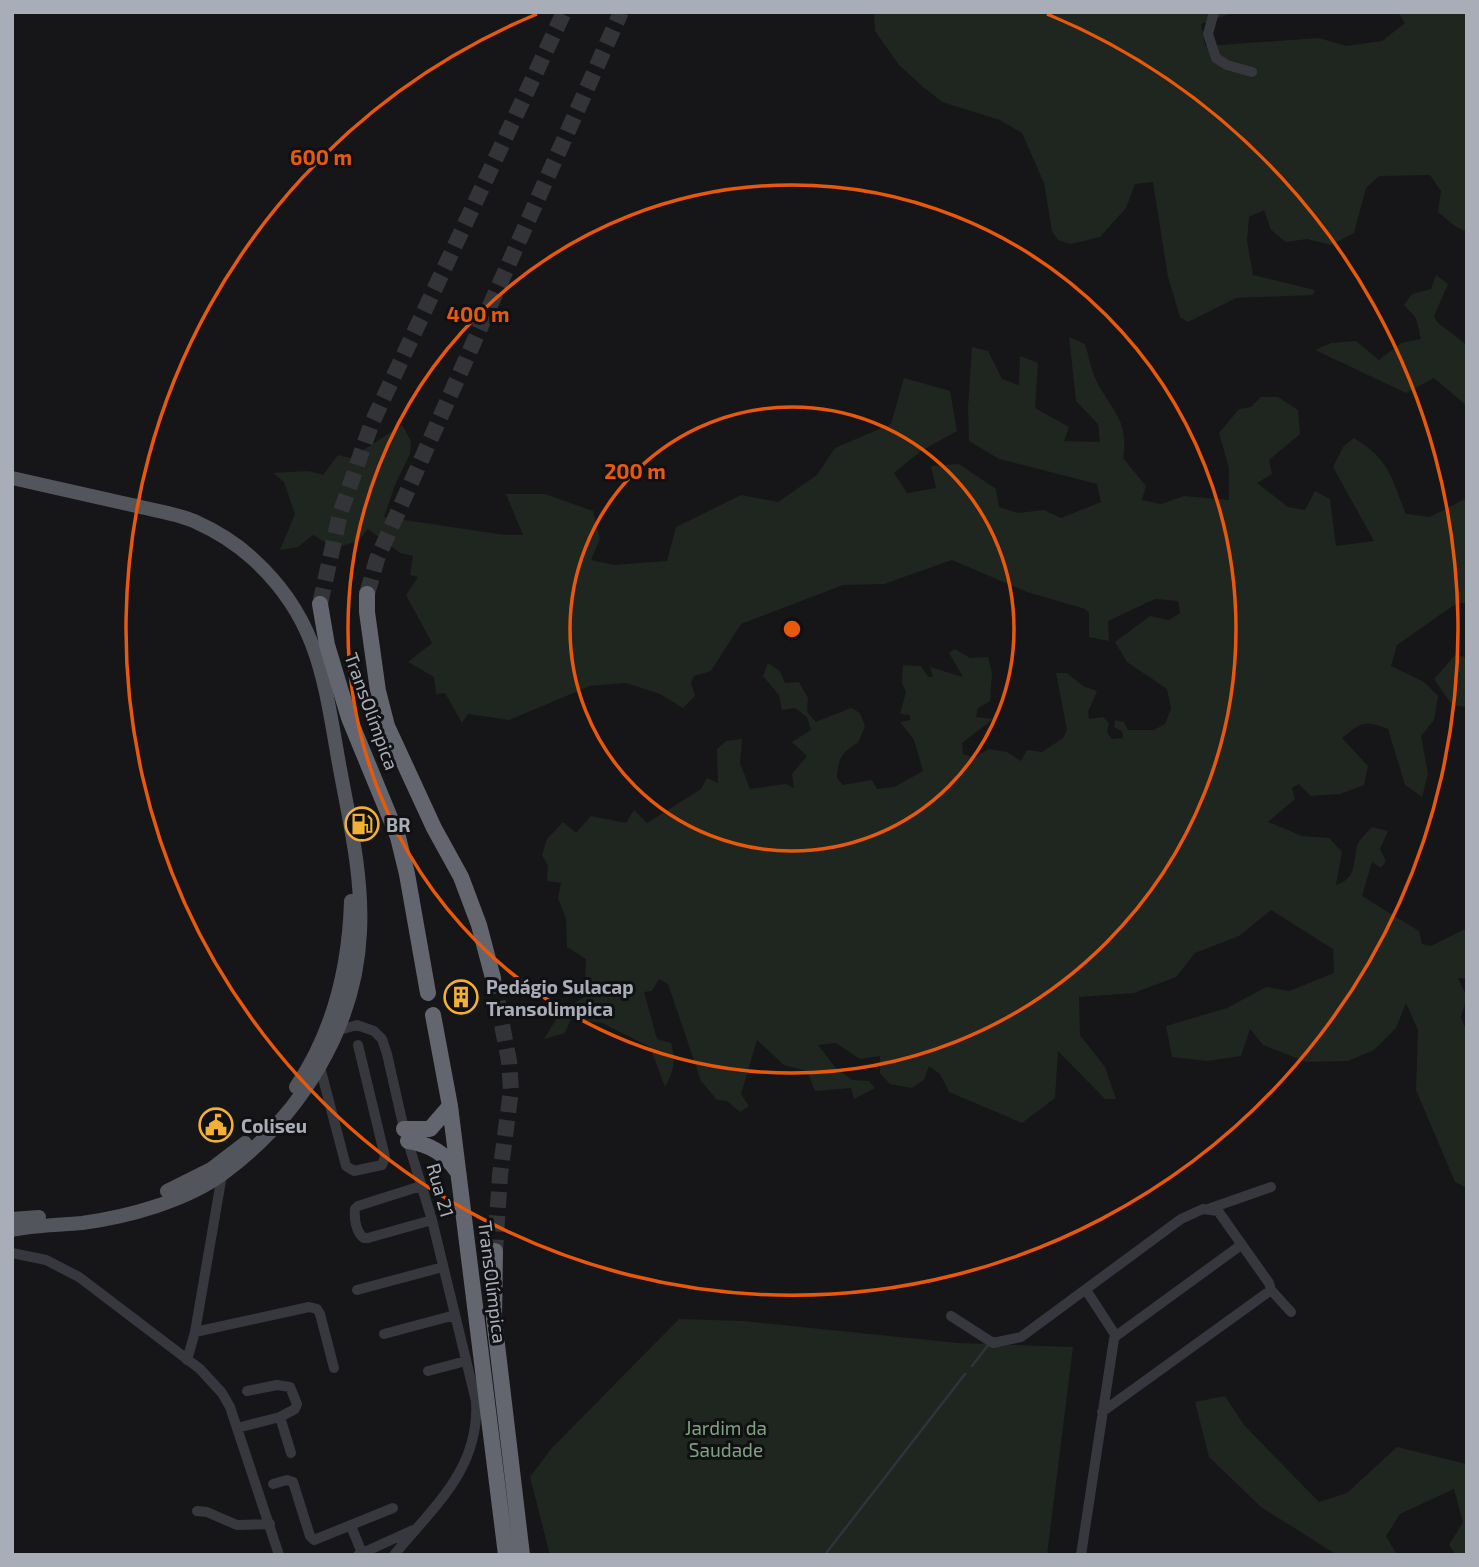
<svg xmlns="http://www.w3.org/2000/svg" width="1479" height="1567" font-family="'Exo 2',sans-serif">
<rect width="100%" height="100%" fill="#161618"/>
<path fill="#1e261f" d="M874,12H1235L1201,24L1205,46L1319,38L1346,46L1382,41L1405,23L1398,12H1467V232L1456,227L1438,212L1441,191L1430,175L1379,176L1366,188L1354,233L1331,245L1307,239L1286,242L1271,230L1264,210L1249,217L1247,241L1253,275L1315,290L1313,295L1236,298L1188,322L1180,317L1168,277L1153,182L1135,184L1126,208L1100,237L1071,244L1058,240L1052,231L1044,183L1022,133L1000,120L942,102L923,87L899,65L875,31Z
M1436,275L1448,284L1434,316L1438,323L1467,345V406L1434,378L1406,393L1315,350L1331,343L1356,341L1379,360L1401,343L1421,339L1416,318L1404,305L1412,294L1431,289Z
M1069,337L1085,344C1089,356 1091,371 1097,382C1113,412 1129,421 1123,458L1146,486L1142,500L1161,504L1184,496L1229,500V468L1219,433L1239,409L1251,407L1261,397H1278L1298,410L1300,434L1269,460L1272,474L1257,483L1288,507L1305,510L1315,491L1330,499L1336,546L1374,541L1333,467L1343,447L1354,438C1390,460 1391,477 1406,514L1430,517L1467,498V603H1457L1397,645L1391,666L1424,682L1438,696L1434,720L1421,736L1428,774L1422,797L1405,785L1388,729C1364,720 1361,722 1342,738L1368,766L1364,785L1340,794L1311,796L1299,784L1292,788L1295,799L1268,822L1302,836L1329,838L1342,852L1336,885C1357,878 1353,863 1357,846C1359,839 1367,833 1372,827L1388,831L1380,849L1386,861L1381,868L1372,862L1362,896L1419,931L1422,944L1431,946L1467,928V978H1458L1467,997L1461,1017L1467,1032V1188L1455,1182L1416,1090L1418,1030L1406,1003L1396,1028L1374,1050L1348,1061L1306,1062L1263,1045L1250,1029L1241,1056L1207,1061L1172,1057L1166,1026L1227,1008L1266,987L1289,991L1334,973L1333,949L1271,910L1239,936L1195,953L1176,977L1134,993L1079,997L1080,1035L1105,1067L1116,1099H1105L1058,1051L1055,1098L1022,1123L949,1092L940,1074L929,1066L924,1080L912,1088L890,1084L880,1073V1056L860,1059L836,1043L818,1045L835,1067L852,1080L869,1081L875,1088L854,1099L851,1088L815,1091L807,1071L784,1065L757,1040L741,1094L749,1106L740,1112L727,1101L717,1100L701,1081L668,984L659,979L652,991L644,992L657,1039L671,1043C676,1061 674,1071 665,1087L650,1047L602,1023L581,1021L572,1016L565,1033L544,1039L561,1011L598,989L585,980L586,959L567,947L566,919L558,898L561,883L547,881L548,866L542,855L547,839L563,822L576,833L591,816L626,823L634,810L647,823L701,789L707,778L718,783L717,749L726,741L742,739L740,763L750,789L786,784L794,788L792,774L807,756L792,742L811,730L807,717L795,708L782,710L779,695L763,676L768,663L780,671L785,683L799,682L808,698L807,712L816,722L851,708L860,713L865,726L858,743C841,752 838,760 837,778L843,785L872,780L877,789L894,787L923,771L914,740L900,722L910,720V715L900,714L906,692L902,683L903,665L921,666L928,677H933L930,667L963,677L949,653L955,649L970,658L988,657L992,673L990,701L978,708L976,717L993,719L962,743L963,754L975,758L988,749L1007,752L1021,761L1027,750L1042,752L1063,738L1067,730L1056,673H1067L1083,686L1097,691L1088,712L1089,719L1103,717L1109,723L1107,732L1112,739L1123,738L1122,731L1114,727L1115,720L1124,722L1128,730H1154L1165,724L1171,709L1167,689L1127,662L1115,642L1150,616L1169,620L1180,613L1178,601L1155,599L1108,621L1109,641L1089,637V613L1085,609L1027,592L952,560L884,584L843,585L741,624L711,671L694,676L691,683L695,696L683,708L660,694L626,683L590,686L509,720L468,714L462,723L445,693L436,694L434,677L408,662L432,643L406,595L418,577L410,575L413,556L400,553L368,529L358,541L334,548L313,535L298,547L280,550L295,514L284,482L273,473L309,471L323,475L338,455L351,458L402,425L411,441L410,454L395,485L384,517L505,535H523L506,494H545L593,511L600,539L591,560L614,565L667,561L676,527L741,495L778,502L817,475L835,448L891,424L904,378L950,391L957,431L921,451L894,473L907,493L936,488L931,466L959,464L996,489L999,507L1018,513L1044,510L1061,518L1101,502L1097,484L999,459L969,441L968,408L972,347L988,351L1002,379L1019,385L1020,356L1038,363L1035,408L1069,427L1064,441L1100,442L1098,424L1076,401Z
M1456,654L1467,658V707L1452,705L1434,679Z
M679,1319L743,1321L958,1343L1073,1347L1047,1555H550L530,1477L551,1449Z
M1225,1396L1244,1425L1319,1502L1347,1493L1397,1447L1467,1464V1555H1456L1449,1545L1463,1522L1454,1489L1400,1514L1386,1536L1397,1555H1337L1261,1507L1209,1457L1195,1402Z"/>
<g fill="none" stroke-linecap="round" stroke-linejoin="round">
<path stroke="#2c353c" stroke-width="2.5" d="M972,1366L989,1344
M827,1552L965,1374"/>
<path stroke="#333438" stroke-width="16" stroke-dasharray="16 8" stroke-linecap="butt" d="M367,594L377,559L621,12
M320,604L340,514L371,425L564,12
M493,978L509,1061L511,1090L500,1175L495,1251"/>
<path stroke="#37383d" stroke-width="10" d="M1214,12L1208,34L1216,58L1227,65L1252,72
M336,1031L357,1025L374,1031L382,1039L387,1054L404,1129L432,1220L476,1401C480,1469 434,1506 394,1555
M320,1067L346,1166L354,1171L382,1165L385,1157L358,1045
M421,1186L358,1206L355,1209C354,1218 356,1233 364,1238H368L432,1220
M1211,1208L1271,1187
M12,1253L46,1260L79,1277L200,1369L222,1393L230,1407L279,1555
M357,1290L443,1267
M1086,1290L1116,1336
M1271,1290L1291,1312
M951,1316L993,1343L1021,1337L1181,1219L1203,1209L1218,1211L1269,1283L1271,1290L1102,1412
M195,1332L309,1307L317,1309L320,1314L334,1368
M384,1334L455,1315
M187,1360L195,1332L222,1175
M428,1371L466,1361
M280,1417L291,1453
M237,1428L280,1417L295,1409L297,1404L290,1387L277,1385L247,1391
M273,1484L287,1480L293,1482L310,1536L314,1540L393,1508
M197,1511L207,1512L237,1525L270,1524
M351,1526L362,1553
M358,1555L413,1530
M1081,1555L1114,1339L1116,1336L1241,1245"/>
<path stroke="#53555c" stroke-width="14" d="M12,478C52,487 92,496 132,505C152,510 175,513 194,521C214,530 237,544 253,559C317,617 324,678 338,758C348,815 363,873 360,932C356,1028 300,1116 224,1173C187,1201 127,1217 82,1223C59,1225 35,1225 12,1230
M296,1087C334,1031 349,968 351,901
M167,1191L211,1169L245,1143
M12,1219L39,1217"/>
<path stroke="#63666e" stroke-width="16" d="M367,594V612L378,691L387,726L434,828L461,877L479,925L493,978
M320,604L327,645L349,718L398,837L407,874L428,993
M433,1015L450,1106L506,1555
M404,1129H430L450,1106
M408,1141C429,1144 445,1153 457,1171
M495,1251L494,1319L522,1555"/>
</g>
<g fill="none" stroke="#e8590c" stroke-width="3.5">
<circle cx="792" cy="629" r="222"/>
<circle cx="792" cy="629" r="444"/>
<path d="M1047 14A666 666 0 1 1 537 14"/>
</g>
<defs>
<symbol id="fuel-ring" viewBox="-11 -11 22 22"><circle r="9.5" fill="#111113" stroke="#f2b134" stroke-width="1.5"/><path d="M-5.5-6h7V0h2V4h1.3V-2.5L3-4.5l.8-.8L6-3V5H2.5V1h-1V6h-7ZM-4.2-4.7v3.2H.2V-4.7Z" fill="#f2b134"/></symbol>
<symbol id="building-ring" viewBox="-11 -11 22 22"><circle r="9.5" fill="#111113" stroke="#f2b134" stroke-width="1.5"/><path d="M-4-6H4V6H1V3H-1V6H-4ZM-2.5-4.3h1.7v1.8h-1.7ZM.8-4.3h1.7v1.8H.8ZM-2.5-1h1.7V.8h-1.7ZM.8-1h1.7V.8H.8Z" fill="#f2b134"/></symbol>
<symbol id="civic-ring" viewBox="-11 -11 22 22"><circle r="9.5" fill="#111113" stroke="#f2b134" stroke-width="1.5"/><path d="M-.6-6.5H3V-4.5H.6V-3L4-1V1h2V6H-6V1h2V-1L-.6-3ZM-1.2 2.5V6h2.4V2.5Z" fill="#f2b134"/></symbol>
</defs>
<g fill-rule="evenodd">
<use href="#fuel-ring" x="343" y="805" width="38" height="38"/>
<use href="#building-ring" x="442" y="978" width="38" height="38"/>
<use href="#civic-ring" x="197" y="1106" width="38" height="38"/>
</g>
<g text-anchor="middle" dominant-baseline="central" stroke-width="6" stroke-linejoin="round" paint-order="stroke">
<g font-size="19" fill="#a8adb8" stroke="#111113">
<text transform="translate(372 711) rotate(70)">TransOlímpica</text>
<text transform="translate(441 1190) rotate(74)">Rua 21</text>
<text transform="translate(493 1282) rotate(83)">TransOlímpica</text>
</g>
<g font-size="19" font-weight="bold" fill="#a8adb8" stroke="#111113" text-anchor="start">
<text x="386" y="824">BR</text>
<text x="486" y="986">Pedágio Sulacap<tspan x="486" dy="22">Transolimpica</tspan></text>
<text x="241" y="1125">Coliseu</text>
</g>
<g font-size="19" fill="#7fa381" stroke="#111113">
<text x="726" y="1427">Jardim da<tspan x="726" dy="22">Saudade</tspan></text>
</g>
</g>
<circle cx="792" cy="629" r="10" fill="#e8590c" stroke="#111113" stroke-width="3.5"/>
<g font-size="21" text-anchor="middle" font-weight="bold" fill="#e8590c" stroke="#111113" stroke-width="6" stroke-linejoin="round" paint-order="stroke">
<text x="321" y="165">600 m</text>
<text x="478" y="322">400 m</text>
<text x="635" y="479">200 m</text>
</g>
<rect width="1479" height="1567" fill="none" stroke="#a8adb8" stroke-width="28"/>
</svg>
